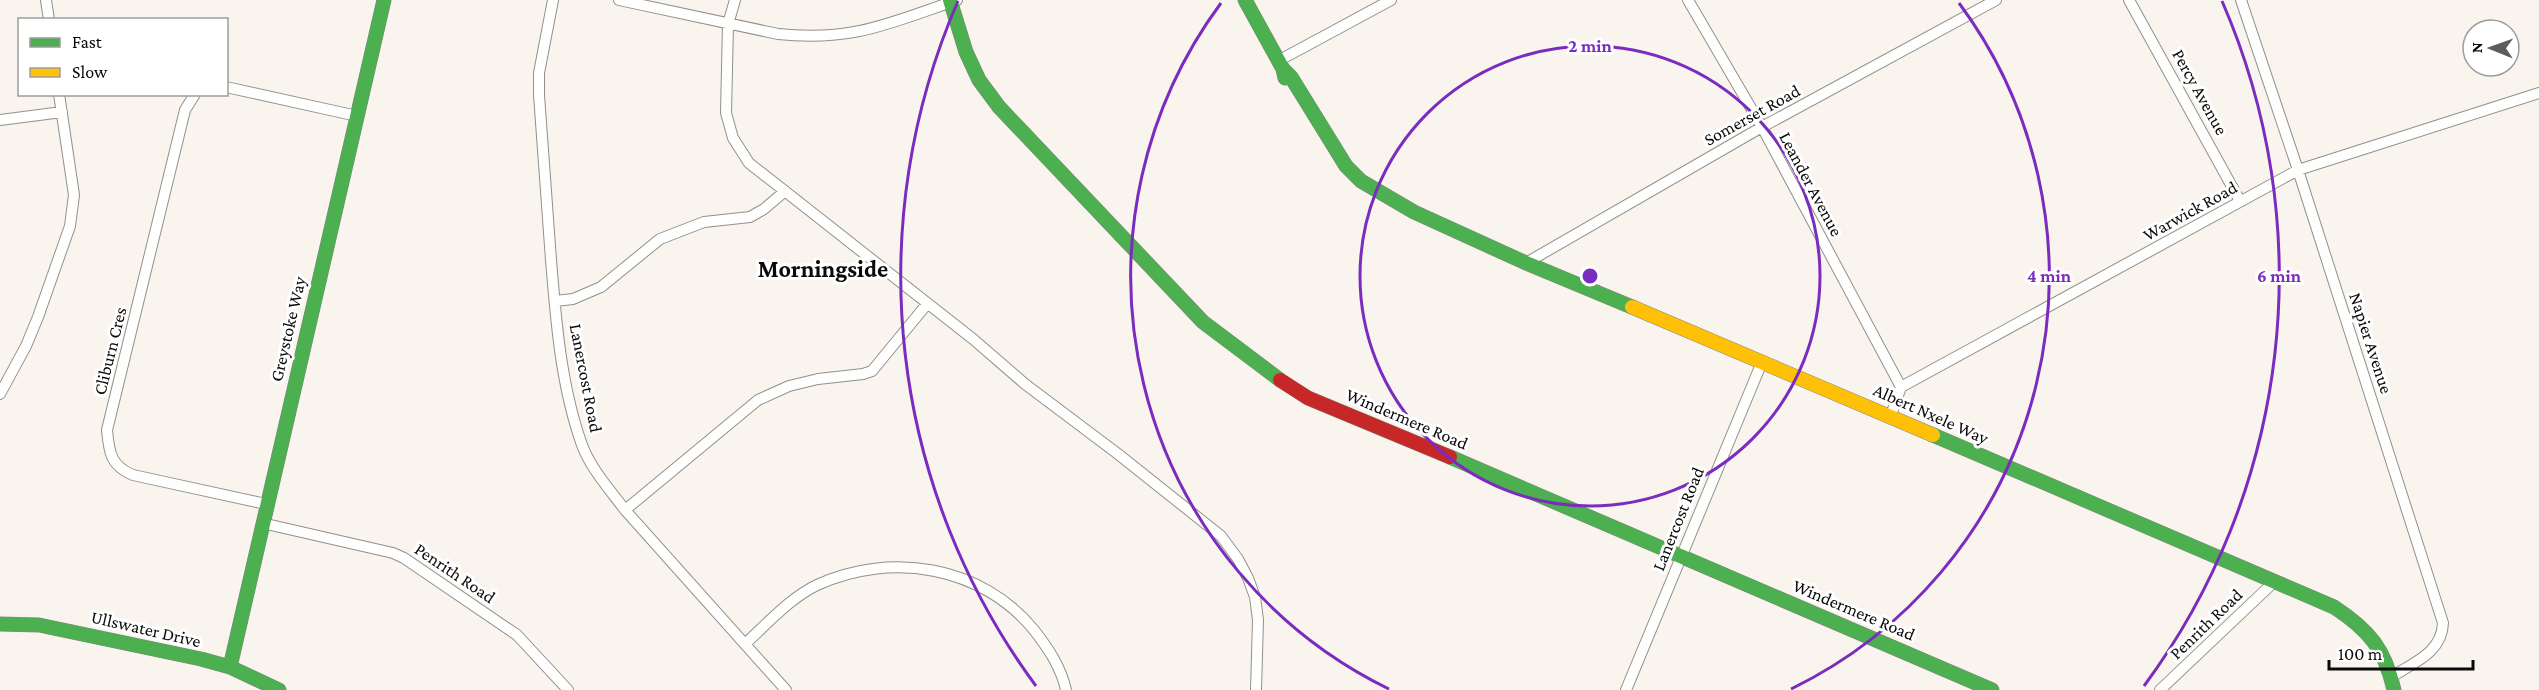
<svg xmlns="http://www.w3.org/2000/svg" width="2539" height="690" font-family="'Crimson Pro',serif">
<rect width="100%" height="100%" fill="#f9f5ee"/>
<g fill="none" stroke-linecap="round" stroke-linejoin="round">
<defs>
<path id="street" d="M46,0L49,20
M553,0L539,73V95C543,150 547,205 551,260C556,322 561,386 582,445C591,469 610,490 625,510L786,690
M619,0L778,34C852,42 890,23 957,0
M735,0L728,24L726,113L733,138L749,163L973,339L1025,384L1118,454L1221,536L1238,559L1248,578L1255,597L1258,620L1256,690
M1688,0L1762,127L1901,387
M2129,0L2240,201
M2241,0L2298,170L2443,623C2442,652 2415,662 2393,676
M1278,61L1391,0
M226,87L357,116
M195,94L185,110L107,430C109,453 111,466 133,475L266,504
M0,120L62,112
M1526,263L1762,127L1996,0
M555,301L573,299L601,287L660,239L704,222L750,217L764,209L784,192
M0,394L26,346L38,317L70,226L74,195L59,94
M1891,415L1901,387L2298,170L2539,93
M625,510L758,400L789,386L818,379L863,374L872,371L927,304
M262,523L393,553L404,558L517,635L568,690
M746,643C768,623 790,598 817,585C891,551 982,566 1034,630C1048,648 1061,667 1066,690
M1626,690L1762,362
M2160,690L2275,581"/>
<path id="fast" d="M950,0L966,52L979,80L999,107L1203,322L1280,380
M1245,0L1283,69L1285,78
M1283,69L1291,77L1346,166L1361,181L1414,212L1526,263L1632,307
M1933,435L2334,607C2369,630 2385,649 2394,690
M1450,457L1992,690
M0,624L39,625L201,659L230,667L279,690
M230,667L384,0"/>
<path id="slow" d="M1632,307L1933,435"/>
<path id="jam" d="M1280,380L1308,398L1450,457"/>
</defs>
<use href="#street" stroke="#92908d" stroke-width="12"/>
<use href="#fast" stroke="#888683" stroke-width="15"/>
<use href="#slow" stroke="#888683" stroke-width="15"/>
<use href="#jam" stroke="#888683" stroke-width="15"/>
<use href="#street" stroke="#fefefc" stroke-width="10"/>
<use href="#fast" stroke="#4caf50" stroke-width="14"/>
<use href="#slow" stroke="#ffc107" stroke-width="14"/>
<use href="#jam" stroke="#c62828" stroke-width="14"/>
</g>
<g fill="none" stroke="#7b2cbf" stroke-width="3">
<circle cx="1590" cy="276" r="230"/>
<path d="M1389 689A459 459 0 0 1 1221 3M1959 3A459 459 0 0 1 1791 689"/>
<path d="M1036 686A689 689 0 0 1 958 1M2222 1A689 689 0 0 1 2144 686"/>
</g>
<g text-anchor="middle" dominant-baseline="central" stroke-width="6" stroke-linejoin="round" paint-order="stroke">
<g font-size="18" fill="#0a0a0a" stroke="#fff">
<text transform="translate(2200 92) rotate(61)">Percy Avenue</text>
<text transform="translate(1752 115) rotate(-29)">Somerset Road</text>
<text transform="translate(1811 184) rotate(62)">Leander Avenue</text>
<text transform="translate(2190 211) rotate(-29)">Warwick Road</text>
<text transform="translate(288 329) rotate(-77)">Greystoke Way</text>
<text transform="translate(2371 343) rotate(72)">Napier Avenue</text>
<text transform="translate(110 351) rotate(-76)">Cliburn Cres</text>
<text transform="translate(586 378) rotate(79)">Lanercost Road</text>
<text transform="translate(1931 414) rotate(24)">Albert Nxele Way</text>
<text transform="translate(1407 419) rotate(23)">Windermere Road</text>
<text transform="translate(1678 519) rotate(-68)">Lanercost Road</text>
<text transform="translate(455 573) rotate(34)">Penrith Road</text>
<text transform="translate(1854 610) rotate(23)">Windermere Road</text>
<text transform="translate(2206 624) rotate(-44)">Penrith Road</text>
<text transform="translate(146 629) rotate(13)">Ullswater Drive</text>
</g>
<g font-size="24" font-weight="bold" fill="#0a0a0a" stroke="#fff">
<text x="823" y="268">Morningside</text>
</g>
</g>
<circle cx="1590" cy="276" r="9" fill="#7b2cbf" stroke="#fff" stroke-width="3"/>
<g font-size="18" text-anchor="middle" font-weight="bold" fill="#7b2cbf" stroke="#fff" stroke-width="6" stroke-linejoin="round" paint-order="stroke">
<text x="1590" y="52">2 min</text>
<text x="2049" y="282">4 min</text>
<text x="2279" y="282">6 min</text>
</g>
<rect x="18" y="18" width="210" height="78" fill="#ffffff" stroke="#9d9d9d" stroke-width="1.5"/>
<rect x="30" y="38" width="30" height="9" fill="#4caf50" stroke="#9d9d9d" stroke-width="1.5"/>
<text x="72" y="48" font-size="18" fill="#0a0a0a">Fast</text>
<rect x="30" y="68" width="30" height="9" fill="#ffc107" stroke="#9d9d9d" stroke-width="1.5"/>
<text x="72" y="78" font-size="18" fill="#0a0a0a">Slow</text>
<g transform="translate(2491 48) rotate(271)"><circle r="28" fill="#ffffff" stroke="#9d9d9d" stroke-width="1.5"/>
<path d="M0-4.5L10 22L0 15L-10 22Z" fill="#5e5c5a"/>
<text y="-9" font-size="16" font-weight="bold" text-anchor="middle" fill="#0a0a0a">N</text>
</g>
<path d="M2329 660v9h144v-9" fill="none" stroke="#0a0a0a" stroke-width="3"/>
<text x="2338" y="660" font-size="18" fill="#0a0a0a" stroke="#ffffff" stroke-width="4.5" paint-order="stroke">100 m</text>
</svg>
